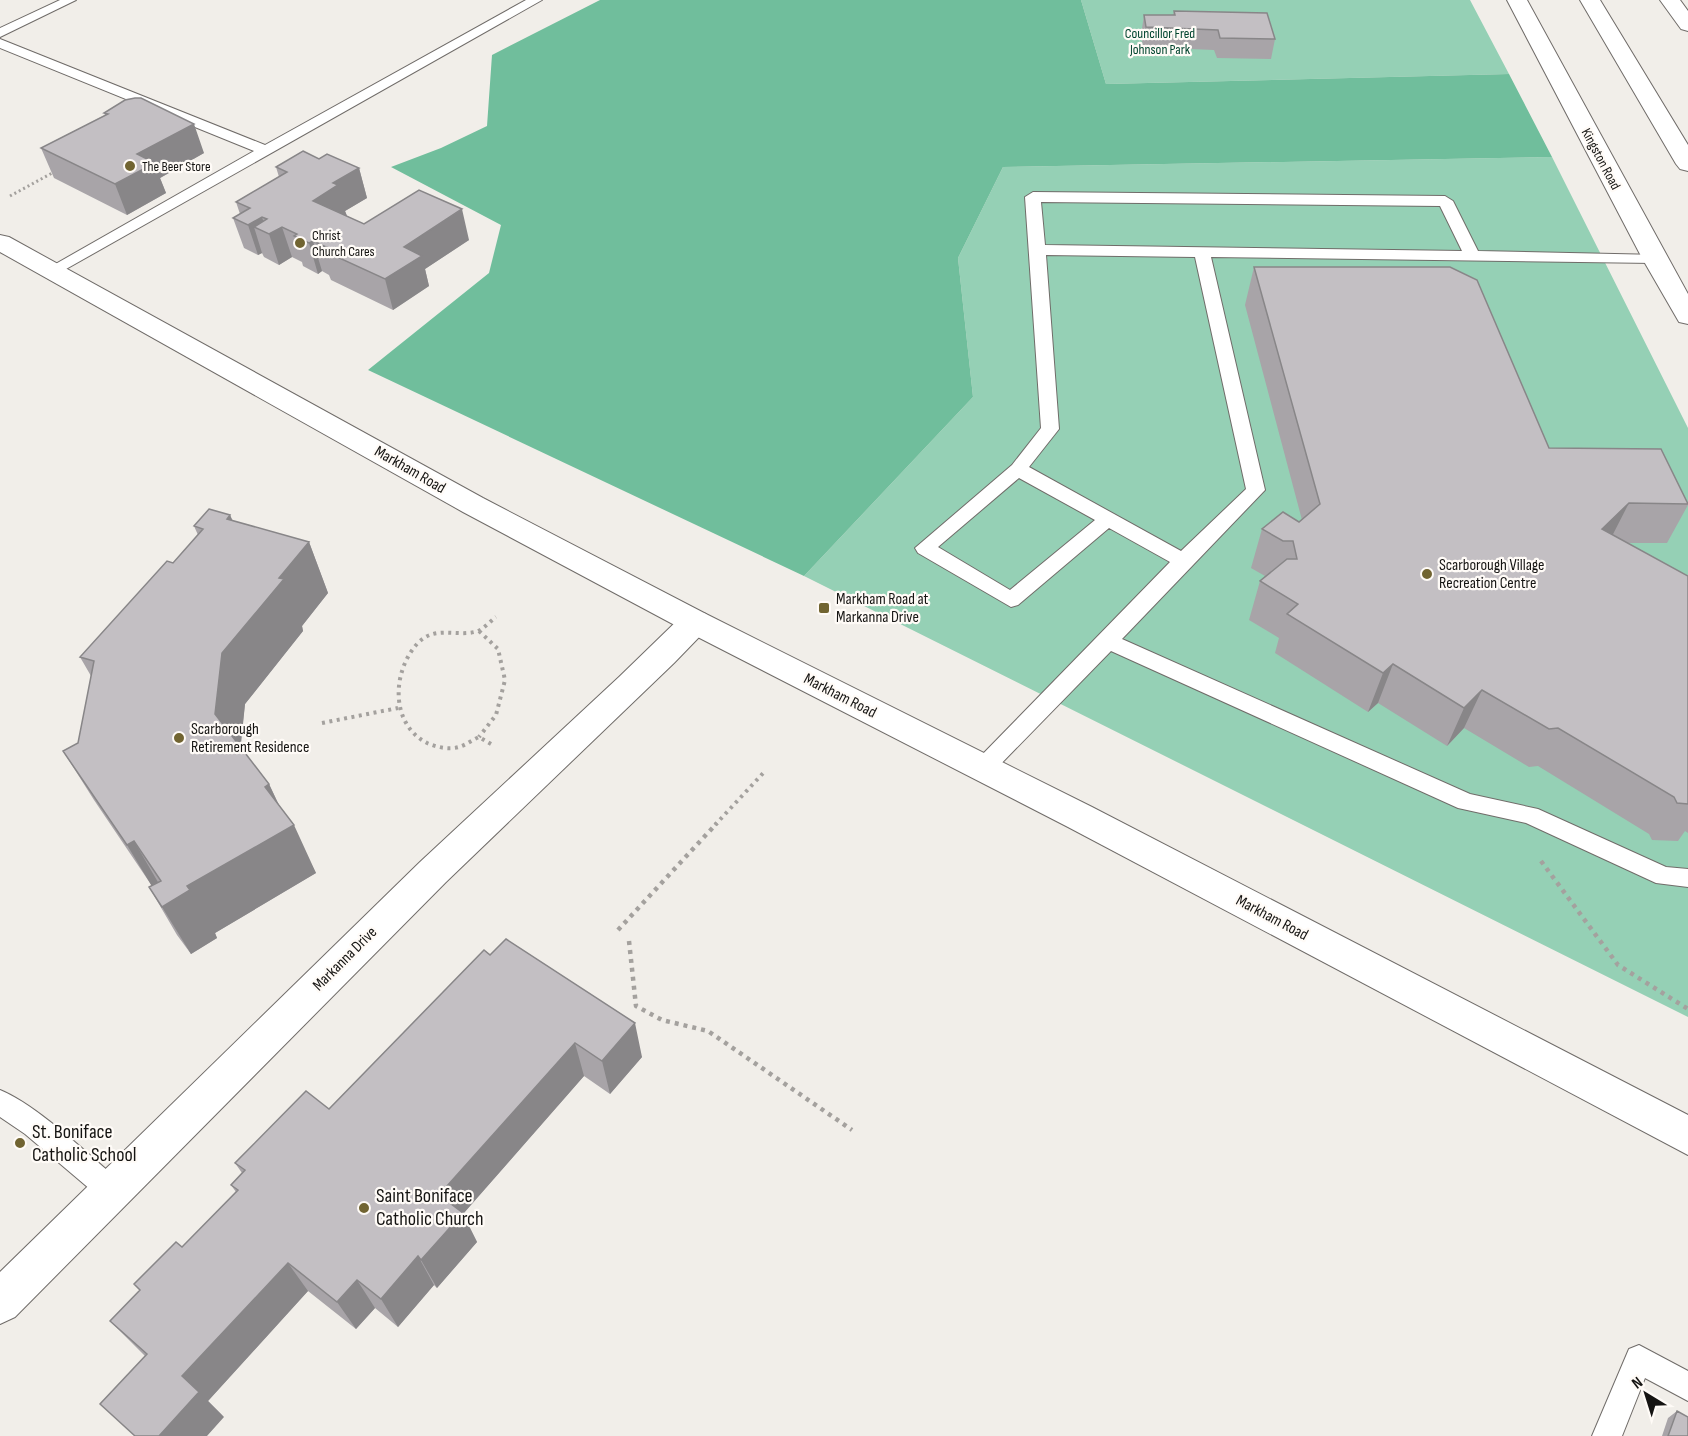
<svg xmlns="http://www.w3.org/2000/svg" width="1688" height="1436" font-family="'Sofia Sans Condensed',sans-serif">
<rect width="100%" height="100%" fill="#f1eee9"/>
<path fill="#95d0b5" d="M1081,0H1470L1509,74L1106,84Z
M1552,157L1688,428V1017L804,576L973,397L958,258L1003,167Z"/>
<path fill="#70be9c" d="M600,0H1081L1106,84L1509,74L1552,157L1003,167L958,258L973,397L804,576L368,370L489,273L501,225L391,167L441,148L487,126L492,55Z"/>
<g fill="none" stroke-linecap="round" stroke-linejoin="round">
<defs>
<path id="lane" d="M60,0H76L0,37V28Z
M526,0H542L59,273H47L45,270L254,151L0,48V39L265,145Z
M1033,192L1445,196L1453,201L1478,251L1660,255L1662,258L1660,261L1654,263L1211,257L1265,490L1122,639L1470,794L1538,809L1666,867L1688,869V887L1656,883L1526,823L1458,808L1111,651L991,774L983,776L975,774L972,768L975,762L1170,562L1109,528L1018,605L1011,607L918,553L915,548L1012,465L1041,428L1025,197ZM1041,202L1440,206L1462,251L1045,245ZM1046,255L1195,257L1246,489L1181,551L1029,467L1059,429ZM1019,478L1095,520L1010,590L938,547Z
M0,1090C37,1105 90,1156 122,1183L126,1192L122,1201L113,1205L104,1201L25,1134L0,1117Z
M1639,1345L1688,1371V1401L1645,1378L1622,1436H1592L1629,1349Z"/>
<path id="street" d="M1660,0H1680L1688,11V31L1681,29Z
M695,611L706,614L711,622L706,630L674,663L446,882L15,1317L0,1324V1272L420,862L619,677L684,614Z"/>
<path id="primary" d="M1507,0H1527L1688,294V324L1679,322L1642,258Z
M1580,0H1600L1688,145V171L1680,169L1676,164Z
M0,235L9,237L483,498L706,614L1092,807L1688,1115V1155L1068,827L684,630L463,512L0,252Z"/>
</defs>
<use href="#lane" stroke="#706c69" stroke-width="2"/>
<use href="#street" stroke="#706c69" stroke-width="2"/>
<use href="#primary" stroke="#706c69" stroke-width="2"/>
<path stroke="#a4a19e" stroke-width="3" stroke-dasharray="2 3" stroke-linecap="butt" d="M10,196L54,172"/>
<path stroke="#a4a19e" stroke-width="4" stroke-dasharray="3 4.5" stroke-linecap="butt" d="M479,631L498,649L505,680L496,715L479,737
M322,723L398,708
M491,744L479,737C472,740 466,745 459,747C449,750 436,747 427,743C390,724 392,672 417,644C435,624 457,638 478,631C485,628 490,621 496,617
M715,825L766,770"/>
<path stroke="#a4a19e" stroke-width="4.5" stroke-dasharray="4 5" stroke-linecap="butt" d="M1541,861L1618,965L1688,1009
M618,930L717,823
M629,941L636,1006L662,1020L708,1031L852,1130"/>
<use href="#lane" fill="#fff" fill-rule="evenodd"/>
<use href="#street" fill="#fff" fill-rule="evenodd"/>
<use href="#primary" fill="#fff" fill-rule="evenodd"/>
</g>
<path fill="#a8a4a8" d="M1174,11L1275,39L1271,59L1217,58L1214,50L1143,47L1141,35L1144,15H1173Z
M104,113L204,153L160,178L166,193L127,215L54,178L41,148L105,115Z
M319,159L359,168L367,198L345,211L347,216L364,224L469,240L425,269L429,286L393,310L331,280L329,275L322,271L318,274L303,266L302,262L292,257L279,265L264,257L262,253L258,255L244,248L233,218L240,214L236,202L279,177L276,167Z
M1254,267L1549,448L1688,503V505L1667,543H1627L1688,576V833L1685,831L1678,841L1652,840L1649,834L1538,766L1529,767L1464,728L1447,746L1378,703L1368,712L1275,653L1279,638L1249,620L1260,581L1265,576L1251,568L1262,529L1299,522L1302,520L1245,305Z
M230,515L233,521L309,542L328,593L302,626L303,631L245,704L240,747L269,784L279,805L316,873L215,933L217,938L191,954L177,935L149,887L152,886L94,800L63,751L78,743L91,676L80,657L173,563L198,535L194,526Z
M484,950L642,1057L610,1094L584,1076L463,1214L477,1242L437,1288L434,1285L398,1327L375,1308L356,1329L308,1291L208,1401L224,1417L145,1356L110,1321L236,1192L231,1185L242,1173L235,1163L329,1109Z
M1677,1411L1688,1436H1662L1668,1418Z"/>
<path fill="#888688" d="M194,124L204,153L160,178L166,193L127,215L115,184L137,154Z
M359,168L367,198L345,211L347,216L313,201L333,183Z
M462,209L469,240L425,269L429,286L393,310L385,279L404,247Z
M262,217L267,233L254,227L262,253L258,255L248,225Z
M282,227L292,257L279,265L269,234Z
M313,241L322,271L318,274L309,243Z
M1629,503L1609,542L1602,529Z
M230,515L251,567L227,519Z
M309,542L328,593L302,626L303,631L245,704L239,764L215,714L222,653L279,578Z
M1393,664L1378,703L1368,712L1383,673Z
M1482,690L1464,728L1447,746L1464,708Z
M269,784L289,827L294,825L316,873L215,933L217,938L191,954L162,907L187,886L265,787Z
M134,841L162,889L156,893L127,845Z
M635,1023L642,1057L610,1094L602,1061Z
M575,1043L584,1076L463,1214L477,1242L437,1288L421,1260L439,1195Z
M418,1256L434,1285L398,1327L381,1299Z
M288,1263L308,1291L208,1401L224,1417L207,1436H159L182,1376Z
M357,1280L375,1308L356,1329L337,1302Z"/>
<path fill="#c3bfc3" stroke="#888688" stroke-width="1.5" d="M1174,11L1267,13L1275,39L1220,38L1218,30L1146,27L1144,15H1175Z
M135,98H141L194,124L137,154L155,163L115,184L41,148L108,114L104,113L125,100Z
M303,151L319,159L327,154L359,168L333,183L338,185L313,201L364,224L419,190L462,209L404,247L422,256L385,279L322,250L326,247L313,241L309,243L294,236L297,234L282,227L269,234L254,227L267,219L262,217L248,225L233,218L250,208L236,202L287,172L276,167Z
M1254,267H1450L1477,280L1549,448L1661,449L1688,504L1629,503L1602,529L1688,576V804L1677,803L1674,797L1558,728L1549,729L1482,690L1464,708L1393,664L1383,673L1287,614L1298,604L1260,581L1287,559H1297L1293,541H1283L1262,529L1283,512L1299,522L1320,504Z
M209,509L230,515L227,519L309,542L279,578L284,579L222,653L215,714L269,784L265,787L294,825L187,886L190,890L162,907L149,887L161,881L134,841L127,845L63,751L78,743L94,661L80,657L167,561L173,563L203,529L194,526Z
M506,939L635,1023L602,1061L575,1043L439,1195L463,1213L421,1260L418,1256L381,1299L357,1280L337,1302L288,1263L182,1376L199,1392L159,1436H135L100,1404L147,1354L110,1321L140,1290L134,1284L176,1242L182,1247L238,1190L231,1185L245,1170L235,1163L306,1091L329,1109L484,950L490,955Z
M1677,1411L1688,1417V1436H1668Z"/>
<g fill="#716431" stroke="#fffbf7" stroke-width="2">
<circle cx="130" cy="166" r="6"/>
<circle cx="300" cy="243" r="6"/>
<circle cx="1427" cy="574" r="6"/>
<rect x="818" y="602" width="12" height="12" rx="3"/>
<circle cx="179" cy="738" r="6"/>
<circle cx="20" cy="1143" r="6"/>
<circle cx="364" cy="1208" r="6"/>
</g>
<g text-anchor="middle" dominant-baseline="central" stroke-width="4.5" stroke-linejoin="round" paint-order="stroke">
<g font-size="14" fill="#00442e" stroke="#fffbf7">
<text x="1160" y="33">Councillor Fred<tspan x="1160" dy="16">Johnson Park</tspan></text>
</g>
<g font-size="14" fill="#151412" stroke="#fffbf7">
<text transform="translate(1601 159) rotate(62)">Kingston Road</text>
</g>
<g font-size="14" fill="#151412" stroke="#fffbf7" text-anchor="start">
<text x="142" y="166">The Beer Store</text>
<text x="312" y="235">Christ<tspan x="312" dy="16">Church Cares</tspan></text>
</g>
<g font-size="16" fill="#151412" stroke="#fffbf7">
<text transform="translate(410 470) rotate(30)">Markham Road</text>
<text transform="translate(840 696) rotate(27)">Markham Road</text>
<text transform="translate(1272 918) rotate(28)">Markham Road</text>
<text transform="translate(345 959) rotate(-45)">Markanna Drive</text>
</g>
<g font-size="16" fill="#151412" stroke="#fffbf7" text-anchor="start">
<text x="1439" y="565">Scarborough Village<tspan x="1439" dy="18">Recreation Centre</tspan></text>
<text x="836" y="599">Markham Road at<tspan x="836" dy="18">Markanna Drive</tspan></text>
<text x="191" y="729">Scarborough<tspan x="191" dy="18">Retirement Residence</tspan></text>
</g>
<g font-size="20" fill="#151412" stroke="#fffbf7" text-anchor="start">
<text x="32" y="1132">St. Boniface<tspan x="32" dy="23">Catholic School</tspan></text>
<text x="376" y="1196">Saint Boniface<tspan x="376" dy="23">Catholic Church</tspan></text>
</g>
</g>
<g transform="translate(1646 1394) rotate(322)" stroke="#fffbf7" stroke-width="4.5" paint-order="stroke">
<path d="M0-4.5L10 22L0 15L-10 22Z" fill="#151412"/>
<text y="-9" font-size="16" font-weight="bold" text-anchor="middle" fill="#151412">N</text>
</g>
</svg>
